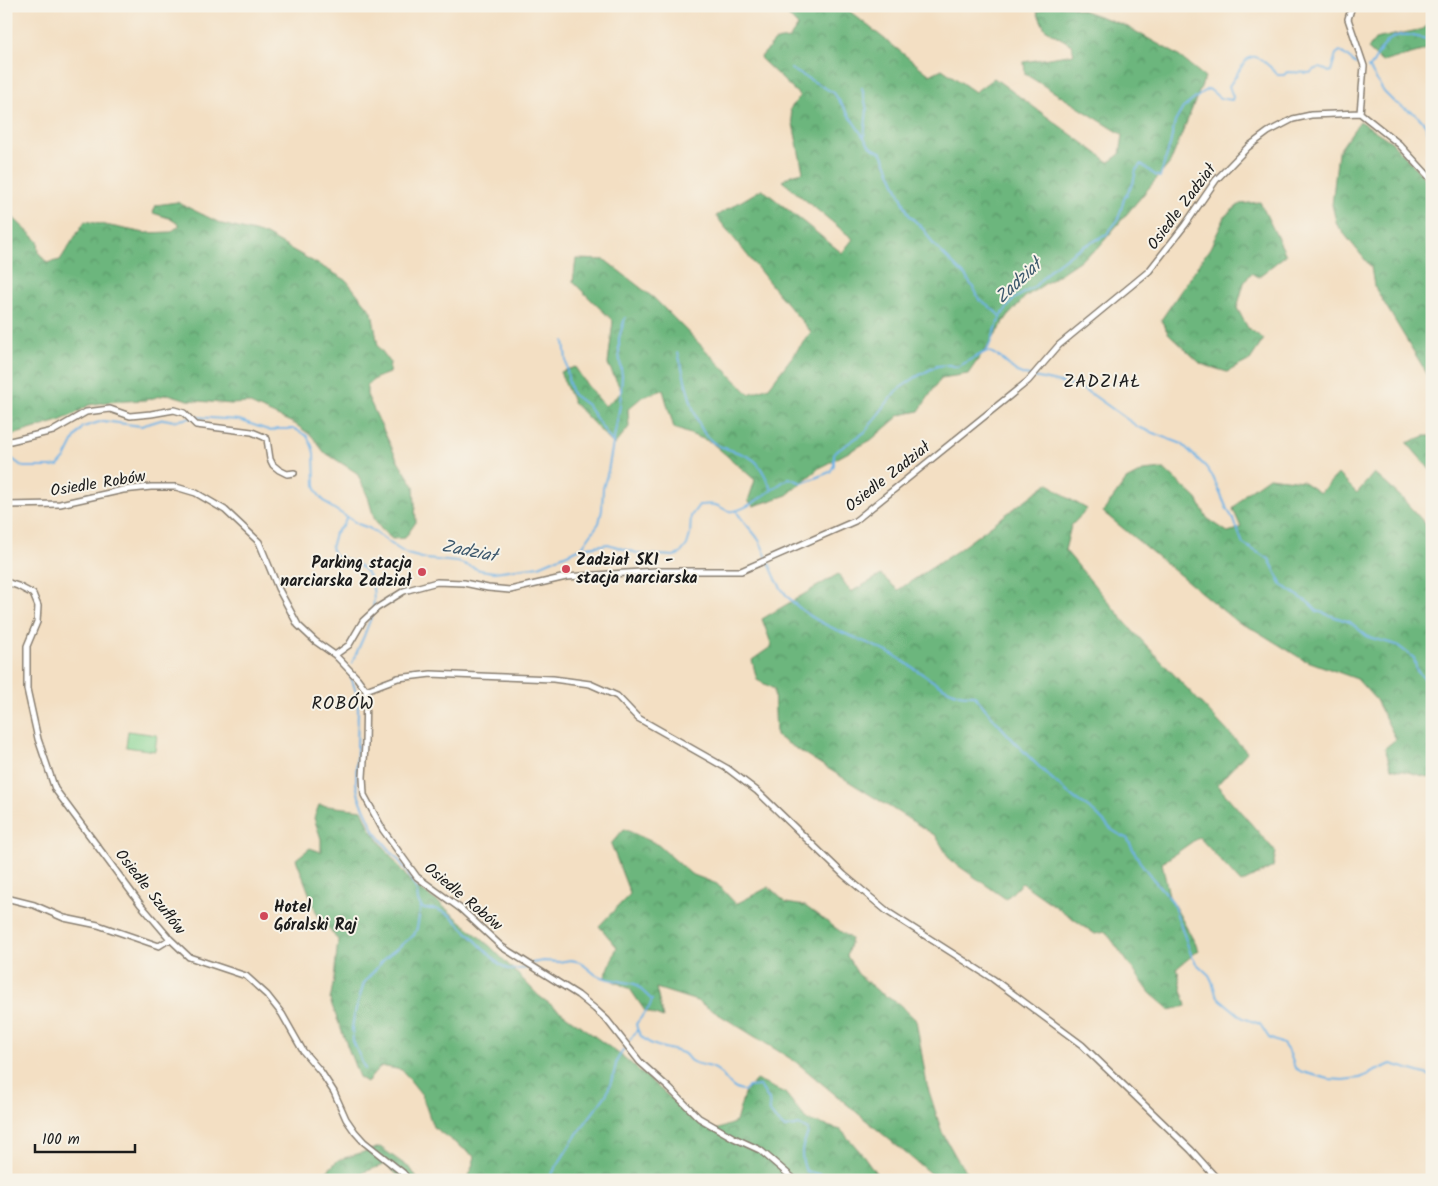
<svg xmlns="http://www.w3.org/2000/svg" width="1438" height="1186" font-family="Kalam,sans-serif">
<defs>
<pattern id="forest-crowns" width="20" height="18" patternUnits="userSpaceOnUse" patternTransform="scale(1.25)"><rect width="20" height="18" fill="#6cb67d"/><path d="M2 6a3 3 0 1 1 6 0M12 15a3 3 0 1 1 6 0" fill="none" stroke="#589366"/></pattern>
</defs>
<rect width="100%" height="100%" fill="#f7f3e8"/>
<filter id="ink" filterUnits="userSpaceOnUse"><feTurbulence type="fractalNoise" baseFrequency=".02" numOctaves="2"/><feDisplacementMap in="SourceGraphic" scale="10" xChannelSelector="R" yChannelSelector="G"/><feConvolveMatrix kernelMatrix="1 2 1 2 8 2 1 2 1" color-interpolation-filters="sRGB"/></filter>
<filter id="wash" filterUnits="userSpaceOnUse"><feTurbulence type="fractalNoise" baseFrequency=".0096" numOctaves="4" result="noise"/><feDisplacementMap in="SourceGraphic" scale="20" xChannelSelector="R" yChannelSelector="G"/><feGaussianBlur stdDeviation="1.12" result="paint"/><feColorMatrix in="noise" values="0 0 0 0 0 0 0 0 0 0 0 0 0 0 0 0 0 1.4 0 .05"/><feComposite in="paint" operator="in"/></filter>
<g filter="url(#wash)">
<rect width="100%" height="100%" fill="#f3dfc3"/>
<path fill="url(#forest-crowns)" stroke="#44694c" d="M784,6H843L930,75L942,69L975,92L994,78L1109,162L1120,154L1123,135L1025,74L1024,62L1074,54L1072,45L1045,29L1037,12L1049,6H1070L1124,25L1176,54L1205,77L1170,163L1097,249L1025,297L1008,316L968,374L941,378L919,411L900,415L871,440L819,468L787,495L754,506L748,501L755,480L711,442L674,428L663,390L642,397L628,409L629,427L614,445L573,402L560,372L575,367L587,385L605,406L622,392L608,364L613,321L573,282L576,259L605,260L655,299L749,394L769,387L811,332L776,291L716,216L762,189L842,253L853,239L782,181L791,175L803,172L790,109L800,96L760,58L775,41L789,39L798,26L782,9Z
M1432,22V46L1422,51L1382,62L1368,49L1375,39L1423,29Z
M1360,121L1392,142L1432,186V382L1374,286L1371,267L1337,225L1332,205L1338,152Z
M177,202L222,224L266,235L346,280L372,312L378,346L390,362L389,373L376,378L367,385V395L397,459L414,486L416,522L405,538L392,539L381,529L374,518L368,497L357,473L324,452L312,436L295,424L248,403L231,404L188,400L168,394L146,400L107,402L89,405L75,414L59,421L6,437V211L38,241L39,253L47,263L60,260L85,221L145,233L171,232L180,225L169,218L153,213L156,205Z
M1260,202L1286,255L1258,277L1251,273L1244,283L1237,308L1248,328L1264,339L1250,360L1227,372L1201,364L1168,333L1161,320L1210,248L1226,215L1240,204Z
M1425,436H1432V472L1407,443Z
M1164,469L1197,499L1207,518L1229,533L1241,527L1233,509L1245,494L1269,477L1302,481L1320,493L1338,474L1357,493L1374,473L1400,496L1432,531V778L1391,768L1385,748L1396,739L1376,700L1357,679L1302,659L1255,630L1237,622L1103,512L1126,480L1143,471Z
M1048,483L1066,497L1087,509L1071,526L1065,550L1130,628L1247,752L1217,785L1276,852L1273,867L1241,883L1199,837L1162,863L1169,896L1199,950L1177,968L1186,1006L1170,1010L1150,993L1106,932L1095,934L1022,883L1006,899L950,860L936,836L776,736L774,689L757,680L752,660L772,646L762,619L838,574L851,592L881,575L898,590L957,551Z
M319,805L362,810L371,830L412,884L438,902L491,947L539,996L626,1059L674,1101L712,1132L736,1122L744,1094L756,1080L785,1093L807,1120L841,1130L863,1155L881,1180H470L469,1176L475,1157L433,1127L422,1095L402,1070L381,1066L367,1082L359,1077L330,1000L334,979L338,940L317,914L296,859L310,848L321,852V839L314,818Z
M624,829L657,844L691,874L717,884L736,904L769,887L786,903L805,906L851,939L847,956L858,974L879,992L899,1004L916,1020L927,1085L942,1132L956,1157L972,1180H938L796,1062L697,1001L656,988L663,1018L645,1011L630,989L605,977L617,947L599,926L630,894L611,844Z
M380,1147L411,1169L418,1180H399L400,1178L386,1164L342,1180H319L338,1160Z"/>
<path fill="#86d493" stroke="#517858" d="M128,731L157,735L155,751L126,747Z"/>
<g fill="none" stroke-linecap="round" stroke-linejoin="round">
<path stroke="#71b4e6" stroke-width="2" d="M1368,68L1370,69L1384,92L1394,102L1418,116L1425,124L1432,142
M1370,68C1379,53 1387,33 1407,35C1414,36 1421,38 1427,39L1432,31
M791,69L834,93L869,145L874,149L882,153L909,215L925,231L933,244L966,277L976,292L979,300L988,305L1000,316
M862,88L867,110L864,137
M564,341L568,379L572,394L587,405L612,442
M987,351C1006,356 1010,374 1030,376
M678,353C684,374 693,421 707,437C720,452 741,449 755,461C762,467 767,480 771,488
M1034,377L1078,387L1093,395L1138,427L1182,444L1206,467L1213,477L1227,509L1234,520L1243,544L1269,559L1282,585L1309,603L1317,611L1350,622L1368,637L1397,645L1414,658L1417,671L1424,678L1432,680
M6,454L23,467H51L58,466L65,458L76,436L83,427L103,421L141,426L164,419L174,421L196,417L239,420L271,431L277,429H295L307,436L312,446L314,453L315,485L317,492L321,498L331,507L358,524L369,528L397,548L407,554L426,559L458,562L480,570L494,572L539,566L581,548L608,544L640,554L674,556L680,554L687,545L690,535L691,516L699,505C704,505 710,504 715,505C720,506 724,510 729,511C744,514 775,486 789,478L802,483L830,472L834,465V453L865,432L896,391L916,377L937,366L949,365L957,367L987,351L1001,316L1014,299L1034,287L1051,269L1075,251L1106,235L1118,220L1124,199L1133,184L1136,170L1141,164L1155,175L1160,177L1170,145L1175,122L1183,108L1206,90L1209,89L1220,98L1232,100L1233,97L1229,86C1248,60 1247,41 1278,75H1284L1287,72L1310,73C1316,66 1322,67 1329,72L1331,71L1336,54L1340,51L1356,64
M737,512C743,523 754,531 760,542C769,560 774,581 787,596C815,628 858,636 893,655C915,667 935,686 959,694C964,695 969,695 974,695C1004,732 1036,767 1073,797C1080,803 1088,807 1095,813C1108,825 1109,831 1127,838L1140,862L1153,879L1172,901L1192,957L1196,963L1209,975L1212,981L1216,994L1220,999L1243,1018L1260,1024L1269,1038L1283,1044L1290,1054L1295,1068L1302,1072L1329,1079L1343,1080L1360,1078L1391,1064L1432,1076
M346,518L344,524L335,533L331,548L336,557C367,562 377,580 373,610
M582,547L599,523L602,510L603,488L608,471L620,405L622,376L619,353V338L625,318
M352,663L364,636L372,615
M350,674L357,695L358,710L356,783L359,797L375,832L405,868L417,891L418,901L421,906L424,909H436L450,915L499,964L510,970L528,968
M532,963L543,961L559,962L571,960L580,962L596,975L608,979L635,984L652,1000L650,1006L636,1024C639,1047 666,1047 683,1053C687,1055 688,1059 691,1061C699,1066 709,1064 717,1070C726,1077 731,1091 744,1091L748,1087L760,1086L769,1100L770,1112L776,1120L785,1128L799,1125L808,1130C808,1137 804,1140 803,1146C801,1154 803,1164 806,1171L821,1175L852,1174L858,1180
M630,1040L637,1030
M365,1069L353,1041L352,1028L354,1016L364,983L386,957L414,935L417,928L421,906
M548,1180L577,1134L606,1095L613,1077L617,1060L624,1049"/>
</g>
</g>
<g filter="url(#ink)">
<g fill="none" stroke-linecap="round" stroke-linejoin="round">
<defs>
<path id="minor" d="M1352,6L1348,19L1364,66L1360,113L1399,144L1432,180
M6,442L53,431L86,412L110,409L130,416L151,414L174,410L184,413L196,425L252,432L264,437L267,439L270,459L273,465L279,470L287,474L294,473
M6,505L60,504L123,490L151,487H176L196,493L225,510L259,542L278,588L298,625L315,641L335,655L357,678L366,690L365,745L363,777L364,795L383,830L417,877L461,909L502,947L578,995L595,1009L607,1020L640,1062L670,1089L699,1118L734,1138L760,1150L795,1180
M6,582L18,586L33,594L38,606L37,622L27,646V689L38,739L55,789L141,905L170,939L189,957L246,976L267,995L282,1014L303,1051L321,1072L334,1092L346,1119L355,1132L364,1142L403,1173L409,1180
M335,655L349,645L363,621L377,608L404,591L437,582L464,583L488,588L510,590L566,577L656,571H741L855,521L1028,381L1059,345L1149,271L1185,225L1216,180L1248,147L1268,132L1293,119L1311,115L1360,113
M366,690L398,678L431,674L553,679L590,684L617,696L638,718L728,769L757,791L844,875L888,912L993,979L1082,1045L1191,1150L1218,1180
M6,898L34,905L64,918L98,925L159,946L170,939"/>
</defs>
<use href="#minor" stroke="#887e70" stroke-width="8"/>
<use href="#minor" stroke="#fff" stroke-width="5"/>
</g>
</g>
<g fill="#d1495b" stroke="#f7f3e8" stroke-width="2">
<circle cx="566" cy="569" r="5"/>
<circle cx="422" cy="572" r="5"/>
<circle cx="264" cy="916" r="5"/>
</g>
<g text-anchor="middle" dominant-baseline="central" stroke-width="4" stroke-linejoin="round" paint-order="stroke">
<g font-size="16" fill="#1c1c1c" stroke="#f7f3e8">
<text transform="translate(1182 207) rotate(-53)">Osiedle Zadział</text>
<text transform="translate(888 477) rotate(-38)">Osiedle Zadział</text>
<text transform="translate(98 484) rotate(-9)">Osiedle Robów</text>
<text transform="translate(150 892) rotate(52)">Osiedle Szuflów</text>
<text transform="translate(463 897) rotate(40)">Osiedle Robów</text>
</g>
<g font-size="16" font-weight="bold" fill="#1c1c1c" stroke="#f7f3e8" text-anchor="start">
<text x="576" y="560">Zadział SKI -<tspan x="576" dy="18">stacja narciarska</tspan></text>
<text x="412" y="563" text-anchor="end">Parking stacja<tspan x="412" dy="18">narciarska Zadział</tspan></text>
<text x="274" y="907">Hotel<tspan x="274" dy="18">Góralski Raj</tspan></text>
</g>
<g font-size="18" font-style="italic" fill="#3e596d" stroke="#f7f3e8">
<text transform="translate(1019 282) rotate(-43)">Zadział</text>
<text transform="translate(469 552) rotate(11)">Zadział</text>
</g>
<g font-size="18" letter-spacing="1" fill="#1c1c1c" stroke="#f7f3e8">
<text x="1102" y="382">ZADZIAŁ</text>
<text x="343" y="704">ROBÓW</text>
</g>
</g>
<rect width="1438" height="1186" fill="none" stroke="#f7f3e8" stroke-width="25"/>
<path d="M35 1144v8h100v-8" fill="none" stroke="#1c1c1c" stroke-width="2.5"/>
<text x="42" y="1144" font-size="15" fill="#1c1c1c" stroke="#f7f3e8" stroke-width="4" paint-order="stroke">100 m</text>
</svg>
